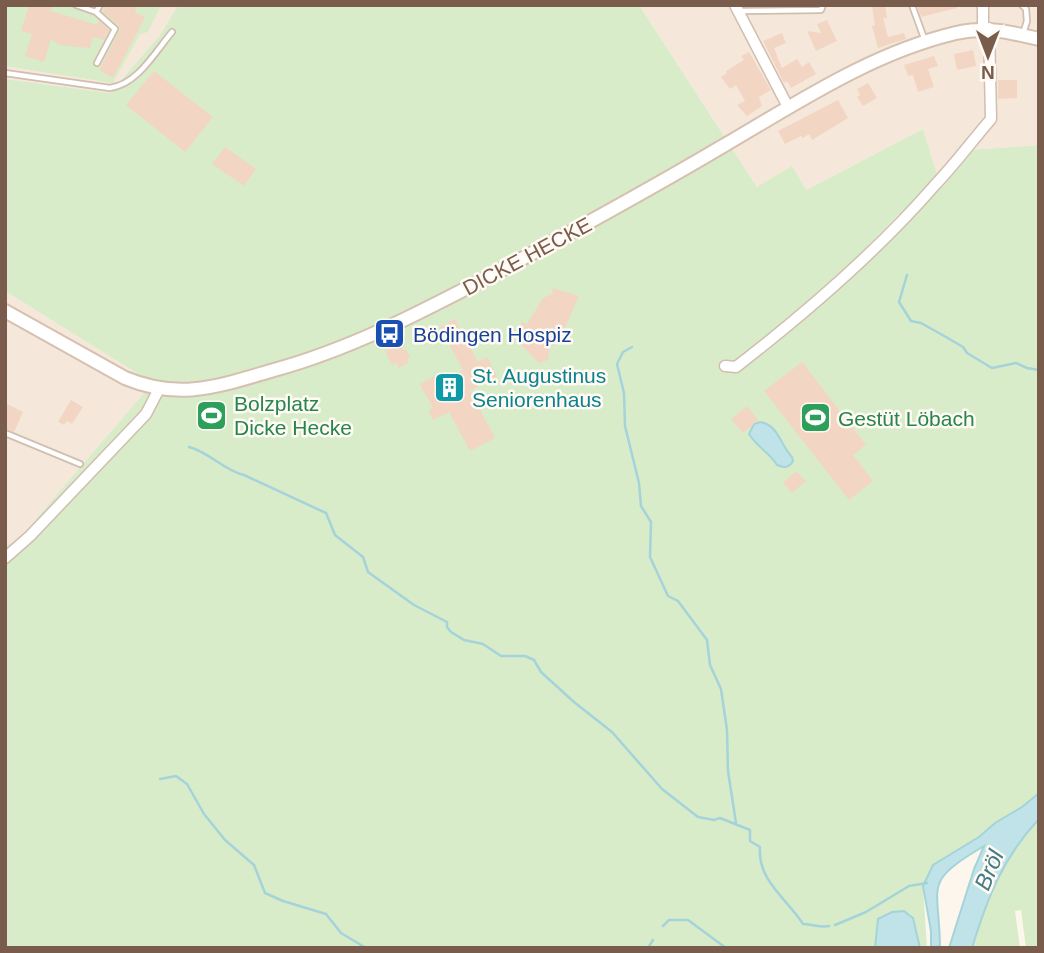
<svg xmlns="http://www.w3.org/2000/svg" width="1044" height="953" font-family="Arial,sans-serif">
<rect width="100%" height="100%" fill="#fdf6ec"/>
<path fill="#f5e8da" d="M5,5H178L160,35L110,93L5,79Z
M639,5H1039V145L969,150L940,185L923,129L806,190L757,187Z
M5,291L154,383L23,534L5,547Z"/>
<path fill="#d8ecc9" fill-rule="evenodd" d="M5,5H161L148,32L140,34L113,83L5,66Z
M178,5H639L757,187L792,166L806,190L923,129L940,184L969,150L1039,145V793L1022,807L995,823L979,837L933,865L923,886L927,948H920L913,917L904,911L877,921L875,948H5V547L23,534L153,383L5,291V79L110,93L160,35ZM899,214L911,219L836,291L834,281Z
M1039,819V948H1026L1021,910L1015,911L1020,948H972C987,899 1003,856 1039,819Z"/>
<path fill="#bfe3e8" stroke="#a5d3da" stroke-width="2" d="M760,422C779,425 780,445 792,457L793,461C789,468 784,468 777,465C770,453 757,447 749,434L754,424Z
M1039,793V819C1003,857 987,899 972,948H949L974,869L984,846C922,883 939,883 940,946L931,948V931L923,886L933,865L979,837L995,823L1022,807Z
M904,911L913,918L920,948H875L878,919L892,912Z"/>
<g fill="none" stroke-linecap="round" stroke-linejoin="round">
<path stroke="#a5d3da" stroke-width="2.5" d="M907,275L899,302L911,321L921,323L946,337L963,347L967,353L992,368L1016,363L1027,368L1039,370
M632,347L623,352L617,364L624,393L625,426L639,483L641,506L651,522L650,557L668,596L678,601L707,640L710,665L721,689L727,730L728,771L736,823
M189,447C209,452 225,471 244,475L326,513L335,535L363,557L368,572L414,605L447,622V627L451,632L464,640L483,644L501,656H525L534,660L541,672L574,702L612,732L662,789L698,817L714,820L720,818L750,830V841L760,847C757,880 787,899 803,924C811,924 821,928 829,926
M160,779L176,776L187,784L204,814L225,840L254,865L265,893L283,901L326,914L341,933L366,948
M835,925L866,912L909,886L927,883
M663,926L669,920H688L726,948
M648,948L653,940"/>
</g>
<path fill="#f3d5c3" d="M29,5H52L51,11L97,25L99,21L109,30L104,40L93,37L90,48L60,45L51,39L44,62L25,56L32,34L21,31Z
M106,5H137L135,12L145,17L113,78L99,70L120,30L118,25L103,12Z
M885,5L887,18H883L888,37L904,33L906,39L878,48L872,26L875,25L872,7Z
M917,5H957V8L921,17Z
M827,20L837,41L816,51L807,31L821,33L817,24Z
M782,33L786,43L774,48L782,68L797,59L802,67L809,62L816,74L791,88L787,81L784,83L763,41Z
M973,50L976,66L957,70L954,54Z
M749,52L771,90L759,97L762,106L747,116L737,105L745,101L736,85L730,89L721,77L727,73L726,71L744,60L741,56Z
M934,56L938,66L928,69L934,87L918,92L913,75L908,76L904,65Z
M154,71L213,117L185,152L126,105Z
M998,80H1017V98L998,99Z
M868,83L877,98L863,106L857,97L860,95L857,89Z
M838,100L848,118L812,140L809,134L803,138L801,136L785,144L778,131Z
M225,147L256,169L244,186L212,164Z
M553,288L579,296L564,330L555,344L549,349L548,360L539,363L519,343L521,339L517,336L522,322L527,324L543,298L552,294Z
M455,319L478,362L487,357L497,376L494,378L496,383L489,386L486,382L470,391L495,438L470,451L449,412L433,420L428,411L433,408L420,384L439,374L443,381L463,370L440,327Z
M400,344L403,350L406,349L410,357L407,359L409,362L399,368L396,363L392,365L385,351Z
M802,362L866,445L853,455L873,481L849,500L764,391Z
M71,400L83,407L72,424L67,421L64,425L58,422Z
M5,403L23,412L14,432L5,428Z
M747,406L758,420L743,433L731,419Z
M796,471L806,481L792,493L783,483Z"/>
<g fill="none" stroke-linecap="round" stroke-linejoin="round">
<defs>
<path id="lane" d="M76,5L96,12L100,5
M912,5L925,41
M1022,5L1026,9L1027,21L1023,34
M739,11L821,10L823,5
M96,12L115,29L97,63
M5,73L110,88C138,84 155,52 172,32
M5,433L80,464"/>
<path id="street" d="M735,5L788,107
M983,5V28
M725,366L736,367C807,312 876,253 935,185C955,164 972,141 991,119L989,28
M5,558L30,536L146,414L159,389"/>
<path id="secondary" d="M5,311L125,378C180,401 219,386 274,370C351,349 421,312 492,275C570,233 647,191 723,146C797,103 871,53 956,33C985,26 1010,32 1039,39"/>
</defs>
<use href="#lane" stroke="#d1beb0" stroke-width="8"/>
<use href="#street" stroke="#d1beb0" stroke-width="13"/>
<use href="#secondary" stroke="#d6c0b0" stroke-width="16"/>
<use href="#lane" stroke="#fff" stroke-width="4.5"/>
<use href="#street" stroke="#fff" stroke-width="10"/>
<use href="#secondary" stroke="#fff" stroke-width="12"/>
</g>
<defs>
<symbol id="bus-square" viewBox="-11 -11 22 22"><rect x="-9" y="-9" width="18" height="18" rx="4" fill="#1a4fb4" stroke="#fffaf3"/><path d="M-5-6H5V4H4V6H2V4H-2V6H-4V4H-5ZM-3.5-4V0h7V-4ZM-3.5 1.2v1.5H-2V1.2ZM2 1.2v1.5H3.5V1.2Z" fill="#fff"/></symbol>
<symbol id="building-square" viewBox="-11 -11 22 22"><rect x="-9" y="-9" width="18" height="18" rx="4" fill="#0f9aa8" stroke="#fffaf3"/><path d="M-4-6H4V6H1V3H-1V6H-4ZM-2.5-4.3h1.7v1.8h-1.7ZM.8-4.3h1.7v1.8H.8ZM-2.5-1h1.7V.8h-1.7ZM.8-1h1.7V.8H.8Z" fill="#fff"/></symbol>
<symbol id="stadium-square" viewBox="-11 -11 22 22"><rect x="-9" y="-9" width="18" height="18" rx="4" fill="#2e9e5b" stroke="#fffaf3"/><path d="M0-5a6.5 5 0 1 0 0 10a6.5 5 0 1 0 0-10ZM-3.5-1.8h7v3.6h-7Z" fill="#fff"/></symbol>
</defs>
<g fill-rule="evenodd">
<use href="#bus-square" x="372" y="316" width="35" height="35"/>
<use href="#building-square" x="432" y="370" width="35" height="35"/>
<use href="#stadium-square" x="194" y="398" width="35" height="35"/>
<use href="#stadium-square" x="798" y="400" width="35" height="35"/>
</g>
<g text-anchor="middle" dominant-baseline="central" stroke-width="5" stroke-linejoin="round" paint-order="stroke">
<g font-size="21" fill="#7a5c4d" stroke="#fffaf3">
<text transform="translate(527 256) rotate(-28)">DICKE HECKE</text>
</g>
<g font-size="21" fill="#164399" stroke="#fffaf3" text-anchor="start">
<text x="413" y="334">Bödingen Hospiz</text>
</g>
<g font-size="21" fill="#0d838f" stroke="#fffaf3" text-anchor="start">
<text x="472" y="375">St. Augustinus<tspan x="472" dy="24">Seniorenhaus</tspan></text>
</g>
<g font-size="21" fill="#27864d" stroke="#fffaf3" text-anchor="start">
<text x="234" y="403">Bolzplatz<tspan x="234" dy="24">Dicke Hecke</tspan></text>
<text x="838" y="418">Gestüt Löbach</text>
</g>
<g font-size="23" font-style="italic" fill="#437c86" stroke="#fffaf3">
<text transform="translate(989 870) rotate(-67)">Bröl</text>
</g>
</g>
<rect width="1044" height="953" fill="none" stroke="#7a5c4d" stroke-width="14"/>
<g transform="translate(988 56) rotate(180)" stroke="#fffaf3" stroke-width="5" paint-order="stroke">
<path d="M0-5L12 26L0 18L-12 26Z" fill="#7a5c4d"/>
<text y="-10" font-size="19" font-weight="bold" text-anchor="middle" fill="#7a5c4d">N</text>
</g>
</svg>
